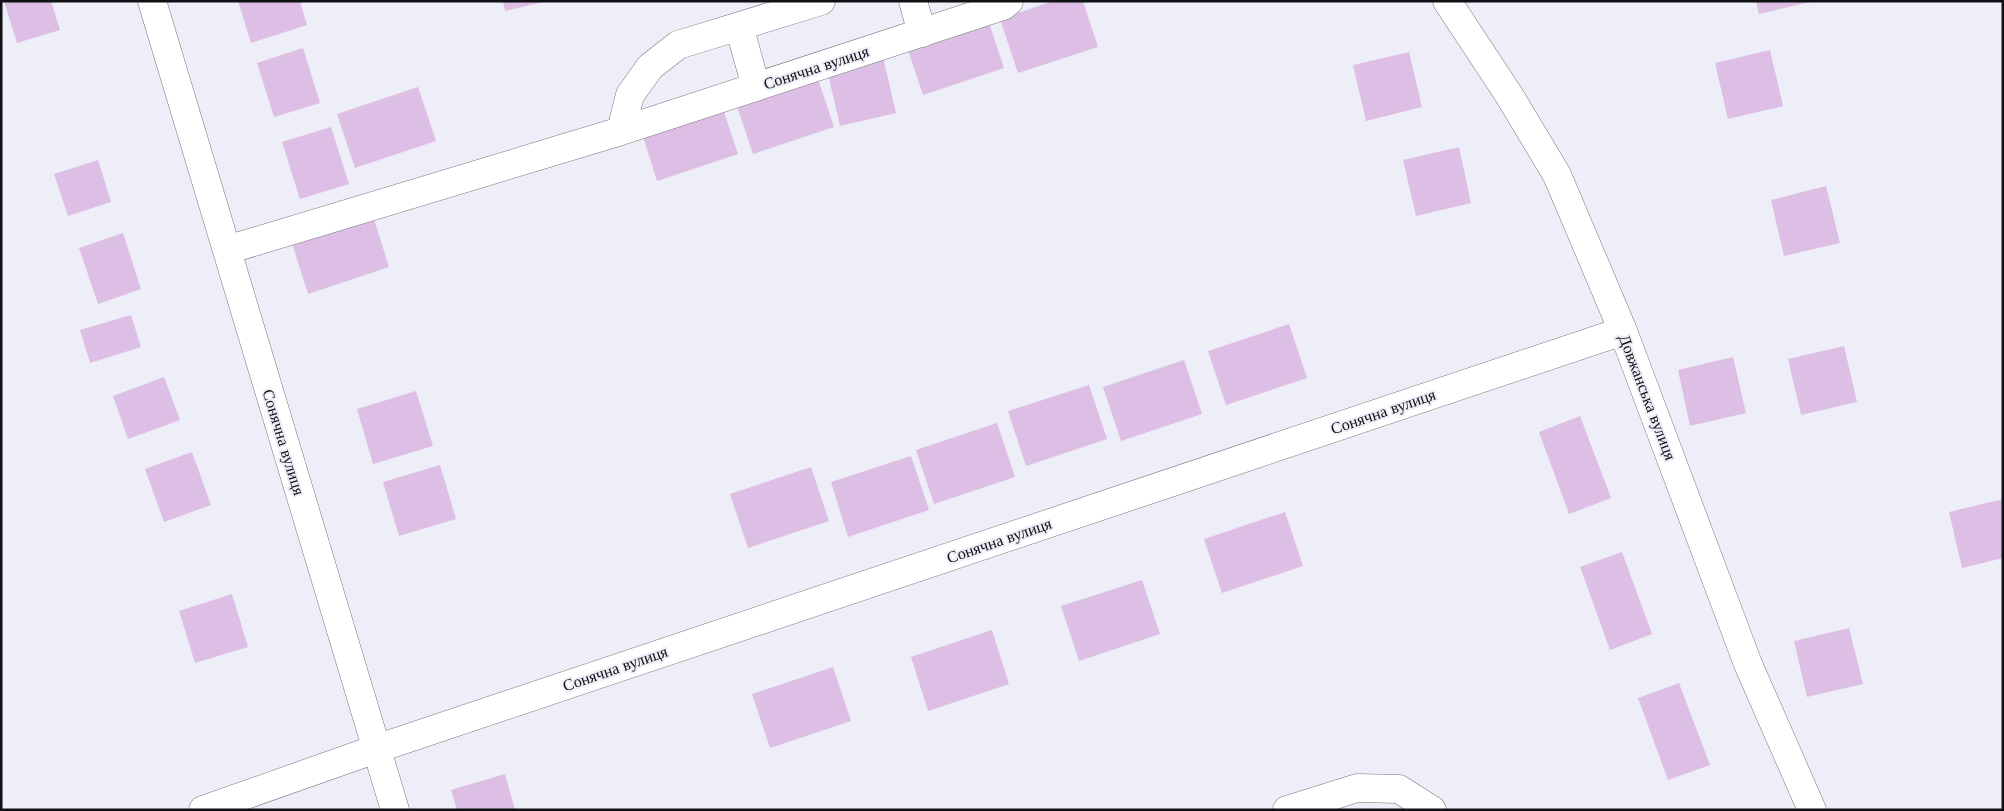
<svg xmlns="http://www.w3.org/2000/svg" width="2004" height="811" font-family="'Libre Baskerville',serif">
<rect width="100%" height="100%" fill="#edeef7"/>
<path fill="#ddbee4" d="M4,1H51L60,30L17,43Z
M238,1H300L307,25L251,43Z
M503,1H543V2L505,11Z
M1053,1H1083L1098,47L1018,73L1000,19Z
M1756,1H1810V2L1759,14Z
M986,14L1004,68L923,95L905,41Z
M303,48L320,103L274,117L257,63Z
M1770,50L1783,106L1728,119L1715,63Z
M1409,52L1422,107L1366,121L1353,65Z
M883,57L896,113L840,126L827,70Z
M816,73L834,127L753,154L735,100Z
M418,87L436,141L355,168L337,114Z
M720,100L738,154L657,181L640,127Z
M331,127L349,184L300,199L282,142Z
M1459,147L1471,203L1416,216L1403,160Z
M98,160L111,202L68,216L54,174Z
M1826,186L1840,243L1784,256L1771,200Z
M372,213L389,267L308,294L291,240Z
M123,233L141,289L98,304L79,248Z
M131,315L141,347L90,363L80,330Z
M1289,324L1307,378L1226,405L1208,351Z
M1844,346L1857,402L1801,415L1788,359Z
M1733,357L1746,413L1690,426L1678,370Z
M1184,360L1202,414L1121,441L1103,387Z
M164,377L180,420L128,439L113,396Z
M1089,385L1107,439L1026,466L1008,411Z
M416,391L433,446L373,464L357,409Z
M1580,416L1611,498L1569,514L1539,432Z
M997,423L1015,477L934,504L916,450Z
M192,452L211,505L164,522L145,469Z
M911,456L929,510L848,537L831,482Z
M440,465L456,519L399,536L383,482Z
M811,467L829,521L748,548L730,494Z
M2003,499V558L1962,568L1949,512Z
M1285,512L1303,566L1222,593L1204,539Z
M1622,552L1652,634L1610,650L1580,567Z
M1142,580L1160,634L1079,661L1061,606Z
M232,594L248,647L195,663L179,611Z
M1849,628L1863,684L1807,697L1794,641Z
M992,630L1009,684L928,711L911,657Z
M833,667L851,721L770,748L752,694Z
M1679,683L1710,765L1668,780L1638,698Z
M505,774L515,810H457L451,790Z"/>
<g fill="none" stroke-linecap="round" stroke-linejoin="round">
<defs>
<path id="minor" d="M152,1L395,810
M913,1L922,33
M1447,1L1509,95L1557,175L1623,331L1748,664L1812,810
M739,26L756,87
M621,131L630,95L650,67L678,45L821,1
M227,250L621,131L1003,6L1009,1
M203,810L376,749L1623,331
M1287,810L1357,788L1399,789L1432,810"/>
</defs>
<use href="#minor" stroke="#76777f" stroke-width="29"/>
<use href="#minor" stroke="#fff" stroke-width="28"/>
</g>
<g text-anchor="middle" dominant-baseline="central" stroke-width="4" stroke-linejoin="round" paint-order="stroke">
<g font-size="16" fill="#101114" stroke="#edeef7">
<text transform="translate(816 67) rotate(-18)">Сонячна вулиця</text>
<text transform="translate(1648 397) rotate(69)">Довжанська вулиця</text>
<text transform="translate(1383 411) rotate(-19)">Сонячна вулиця</text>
<text transform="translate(284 442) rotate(73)">Сонячна вулиця</text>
<text transform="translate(999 540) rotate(-19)">Сонячна вулиця</text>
<text transform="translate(615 668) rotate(-19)">Сонячна вулиця</text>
</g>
</g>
<rect width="2004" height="811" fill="none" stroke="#101114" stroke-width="5"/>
</svg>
